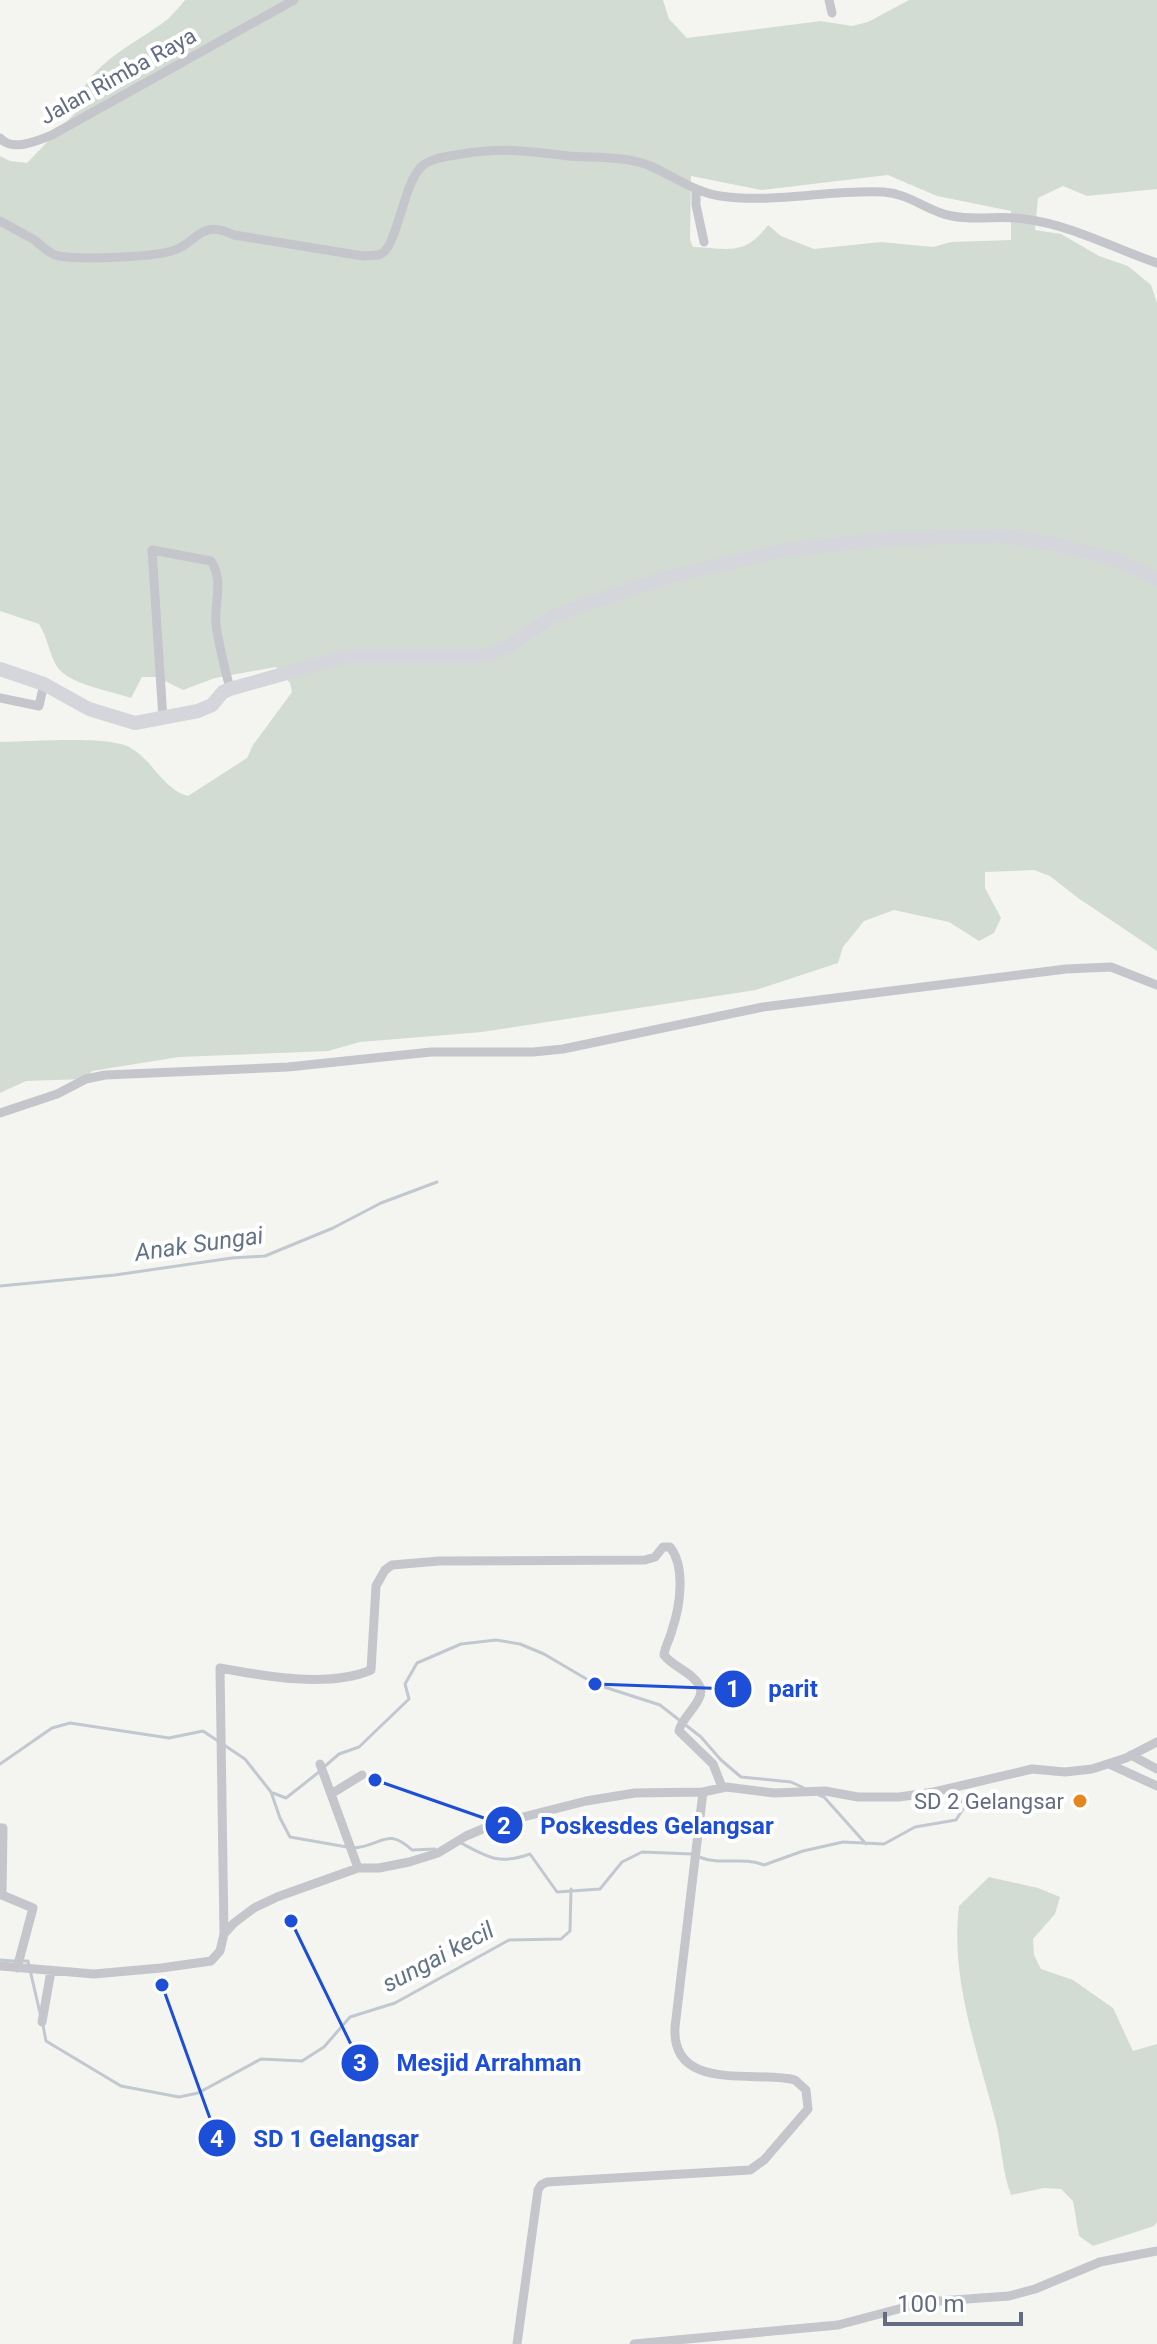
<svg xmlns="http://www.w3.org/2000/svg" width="1157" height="2344" font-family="Roboto,sans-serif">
<rect width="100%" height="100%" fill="#f4f5f1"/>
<path fill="#d3dcd2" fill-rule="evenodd" d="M185,0H663L669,19L687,38L821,21L852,26L868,22L909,0H1157V189L1087,196L1063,186L1038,198L1035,230L1061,234L1099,256L1128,266L1151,285L1157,303V951L1078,898L1050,876L1034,870L985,872V888L1001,918L994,933L979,941L949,922L894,910L864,921L843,947L838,963L756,990L482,1032L360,1042L328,1051L179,1057L92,1071L86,1079L26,1081L0,1093V742C28,742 110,735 131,748C153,761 163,789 188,796L247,758L253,745L292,692L290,683L276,667L215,678L183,690L157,677H142L131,698C111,691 66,684 56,665C49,652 47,637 39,624L0,611V156L10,161L27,163L78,110C79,67 138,43 168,19C174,13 180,6 185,0ZM888,175L937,196L1011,211V240L951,242L933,247L881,242L814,249L781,236L768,225C744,257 729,248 693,247L690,240L691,176L761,190Z
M989,1877L1038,1888L1060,1897L1055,1914L1033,1939L1034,1955L1041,1969L1073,1980L1113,2008L1133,2051L1157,2044V2222L1154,2226L1093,2246L1079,2236L1073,2201L1061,2189L1044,2188L1011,2195C1002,2171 1002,2147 996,2123C978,2051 950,1981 959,1906Z"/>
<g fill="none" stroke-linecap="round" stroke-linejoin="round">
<path stroke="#c2c8d0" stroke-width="3" d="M0,1286L115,1275L232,1258L265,1256L333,1228L381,1203L437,1182
M0,1764L52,1728L70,1723L169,1738L203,1731L245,1759L271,1792L280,1818L290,1837L347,1847
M324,1767L339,1754L359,1747L409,1699L405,1684L417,1663L461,1644L496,1640L520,1644L544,1654L595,1684L660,1705L701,1737L721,1760L741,1777L791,1782L804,1788
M273,1793L286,1798L319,1772
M819,1795L824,1797L866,1844
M461,1843C489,1858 499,1865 530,1854L557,1892L600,1889L622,1862L642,1852L692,1854
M354,1848C383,1845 387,1827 412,1850L435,1849
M699,1857C720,1866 743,1856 764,1865L803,1851L843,1842L884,1844L915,1827L956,1820L965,1806L955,1789
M0,1960L14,1961
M22,1961H28L40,2013
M43,2025L46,2041L121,2086L179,2097L198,2093L261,2059L302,2061L324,2047L350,2017L395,2003L509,1940L561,1939L570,1931L571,1889"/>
<path stroke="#c5c6cb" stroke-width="9" d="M829,0L832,13
M0,138C12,152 37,141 52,135L294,0
M696,189V205L704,242
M0,221C11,227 22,233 33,239C42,245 48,254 59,256C80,260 152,257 172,251C198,244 198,218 234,235L363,256C368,255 376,256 381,254C397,247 403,185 421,167C430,158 449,156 461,154C502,147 529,151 569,156C595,158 622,156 648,165C672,175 694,192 720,196C774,204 830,189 884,192C911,194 928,212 952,216C976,221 1001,215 1025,219C1071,225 1113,248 1157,263
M0,698L39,706L44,684
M163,719L152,550L211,561C224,580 214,603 216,625C219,647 225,668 230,689
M0,1113L57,1094L86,1079L105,1075L288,1067L431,1052H533L563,1049L763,1007L1066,969L1111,967L1157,985
M1131,1755L1157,1769
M320,1764L358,1868
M1109,1764L1157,1786
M331,1794L362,1775
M0,1828H3L2,1895L33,1908L17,1968
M224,1934L220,1668C263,1676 329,1688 371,1670L376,1586L385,1570L392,1565L439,1561L645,1560L655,1557L663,1547H670C686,1567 680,1607 672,1630C670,1639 665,1646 664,1655C673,1667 692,1672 699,1685C708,1699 681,1717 679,1731L713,1764L722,1787
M0,1966L94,1974L161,1968L211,1961L220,1951L224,1934L234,1923L254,1908L277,1897L358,1868H379L409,1862L438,1853L466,1836L492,1825L586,1801L635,1793L703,1792L726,1787L774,1793L825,1791L858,1797H899L934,1792L1032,1769L1065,1772L1092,1769L1126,1758L1157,1742
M42,2022L51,1971
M517,2344L538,2190L541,2185L547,2182L750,2170L764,2160L808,2109L806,2090L795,2080C756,2070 671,2093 675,2027L703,1792
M634,2344L838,2325L925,2302L1009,2296L1035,2289L1100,2262L1157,2251"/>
<path stroke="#d4d6dc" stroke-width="14" d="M0,669L44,684L89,709L135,723L198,711L212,705L223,692L230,689L347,656H484L507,647L552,617L586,604L668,577L784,550L890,539L1002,536L1049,543L1114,559L1157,579"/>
</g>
<circle fill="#e8861e" stroke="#fff" stroke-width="3" cx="1080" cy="1801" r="8"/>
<g text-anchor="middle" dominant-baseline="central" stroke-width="8" stroke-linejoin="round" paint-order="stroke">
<g font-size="22" fill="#636c83" stroke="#fff">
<text transform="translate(118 76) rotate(-29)">Jalan Rimba Raya</text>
</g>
<g font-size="22" fill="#636c83" stroke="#fff" text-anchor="end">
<text x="1064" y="1801">SD 2 Gelangsar</text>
</g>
<g font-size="24" font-style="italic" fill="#637487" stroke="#fff">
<text transform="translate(199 1244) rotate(-8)">Anak Sungai</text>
<text transform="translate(438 1957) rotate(-28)">sungai kecil</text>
</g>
</g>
<path fill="none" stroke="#1d4ed8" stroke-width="3" d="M595 1684L733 1689M375 1780L504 1825M291 1921L360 2063M162 1985L217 2138"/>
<g fill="#1d4ed8" stroke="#fff" stroke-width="3">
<circle cx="595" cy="1684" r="8"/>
<circle cx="375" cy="1780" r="8"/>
<circle cx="291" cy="1921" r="8"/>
<circle cx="162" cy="1985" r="8"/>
<circle cx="733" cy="1689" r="20"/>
<circle cx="504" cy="1825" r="20"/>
<circle cx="360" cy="2063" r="20"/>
<circle cx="217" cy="2138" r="20"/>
</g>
<g font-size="24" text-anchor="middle" font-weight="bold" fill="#fff">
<text x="733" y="1697">1</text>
<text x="504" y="1834">2</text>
<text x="360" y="2071">3</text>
<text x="217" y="2147">4</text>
</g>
<g font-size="24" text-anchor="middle" font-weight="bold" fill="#1d4ed8" stroke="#fff" stroke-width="8" stroke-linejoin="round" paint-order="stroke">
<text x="793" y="1697">parit</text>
<text x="657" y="1834">Poskesdes Gelangsar</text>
<text x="489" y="2071">Mesjid Arrahman</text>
<text x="336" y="2147">SD 1 Gelangsar</text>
</g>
<path d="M885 2312v12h136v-12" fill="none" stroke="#636c83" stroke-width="4"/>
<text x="897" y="2312" font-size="24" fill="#636c83" stroke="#ffffff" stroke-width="6" paint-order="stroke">100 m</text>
</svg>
